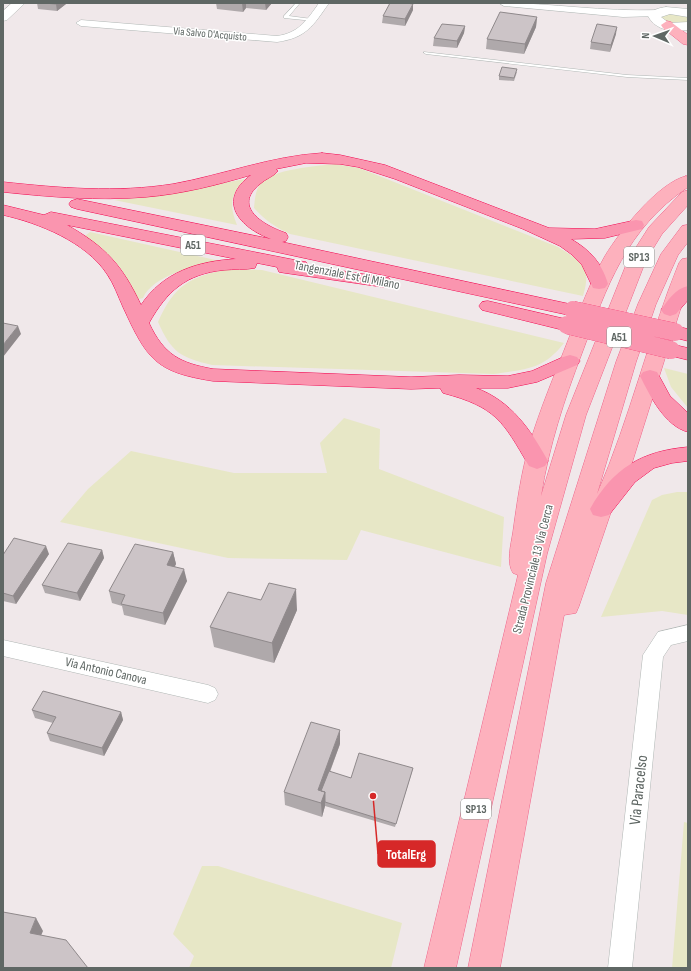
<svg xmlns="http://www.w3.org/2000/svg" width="691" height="971" font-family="'Sofia Sans Condensed',sans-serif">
<rect width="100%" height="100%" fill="#f0e8ea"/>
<path fill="#e7e7c6" d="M665,13L688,16V23L671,24L660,19L662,15Z
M335,164L359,168L558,247C583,263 592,265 583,296L290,234C275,227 265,220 254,208C255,199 255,192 260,184C271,169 318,166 335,164Z
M245,179C230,196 229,204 237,225L114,200L147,197Z
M90,232L220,261C197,265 153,275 143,298L135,300C124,265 113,258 85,236Z
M230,269L262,270L564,343C543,370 526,369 494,374L212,365C180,357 172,353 158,322C174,285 191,276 230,269Z
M664,368L688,374V408L671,387Z
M344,418L380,429L379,469L504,517L501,567L361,530L347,560L228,558L60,522L88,489L131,451L234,473H327L320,443Z
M677,492H688V615L662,611L601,617L652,500L662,495Z
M684,822L688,823V968H672Z
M202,866H218L402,923L391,968H189L194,956L173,934Z"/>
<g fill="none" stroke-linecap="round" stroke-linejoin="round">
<defs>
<path id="lane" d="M296,3H300L289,16L312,19L314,20V21L284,18V16Z
M424,52L627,75L688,78V80L627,77L426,54L424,53Z"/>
<path id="street" d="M319,3H329C313,26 306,38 277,42L81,26L76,23L81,20L277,36C299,33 307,20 319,3Z
M499,3C552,3 604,12 657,10L662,13L657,16L623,17L504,6Z
M688,625V641L671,645L663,657L632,968H608L643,655L658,632Z
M3,640L208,685L215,688L218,694L215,700L208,703L3,656Z"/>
<path id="secondary" d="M12,3H25L7,20L3,21V11Z
M666,7L688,9V17L670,14L661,17L669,23L688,22V30C673,32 656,31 648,16C652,10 658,8 666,7Z"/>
<path id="primary" d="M667,21L671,22L688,35V45L683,44L663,28L661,25Z
M686,176L688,177V187C626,229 607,286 582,353C564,400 549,446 541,496L566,415L628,260L649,227L682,192L688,190V205L662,234L646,260L586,415L547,554L456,968H424L518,575L513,573C506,562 511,545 513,532C517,503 521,474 529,446C540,409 555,374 569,338C580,310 590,282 605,256C620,231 658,183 686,176Z
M688,225V242L678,255L656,304L636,362L597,494C630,419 648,339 679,263L682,259L688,258V285L632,463L612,509L579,606L576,613L564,615L500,968H468L546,583L616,362L638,304L661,254L682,226Z"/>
<path id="highway" d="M322,153L340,155L385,165L549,228L595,229L636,220L642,221L644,225L642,229L605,238L571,239C590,250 602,263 608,284L605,288L599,289L593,288L582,265L571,254L560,246L523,229L395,179L358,167L340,164L306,163L276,169L278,171C273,177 265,179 260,184C231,207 265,226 286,233L288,237L286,241L282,242L579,306L582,310L579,314L573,316L77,209L71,207L69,204L71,201L77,199L271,239C240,228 216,201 251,175C217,185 182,194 146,197C98,201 51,197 3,192V182C59,188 117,193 173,184C223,175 271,156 322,153Z
M3,205L44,215L51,212L300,261L306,262L309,266L383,277L389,278L392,282L389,286L383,287L285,273L279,272L277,267L257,263L255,268C245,270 234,269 224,270C186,274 167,291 149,323C164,355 180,363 213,369L411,377L459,375L508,376L532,371L563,357L570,355L577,357L580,361L577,365L537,382L508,388H476C511,401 530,429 548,461L545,466L537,469L529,466C503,421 496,407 443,393L440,388L411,389L213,381C155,372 147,359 123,307C118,296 114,284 107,274C86,242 39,223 3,215ZM67,225L236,259C198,261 163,272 141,305C122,265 106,247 67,225Z
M688,286V300L676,314L670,316L664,314L661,310C668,300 675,289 688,286Z
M488,301L574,321L576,325L574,329L567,331L482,310L479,306L482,302Z
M675,326L688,329V341L668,336L666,332L668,328Z
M671,344L688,348V360L664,354L661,350L664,346Z
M650,370L657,372L670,396L688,413V432C665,426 650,396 640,376L643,372Z
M688,447V461L672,463L654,468L635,482L609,515L601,517L593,515L590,509C613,468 642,451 688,447Z"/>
</defs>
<use href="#lane" stroke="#b0b7b5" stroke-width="1"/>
<use href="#street" stroke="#b0b7b5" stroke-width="1"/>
<use href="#secondary" stroke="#b0b7b4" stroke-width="1"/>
<use href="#primary" stroke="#ee648a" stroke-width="1"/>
<use href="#highway" stroke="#f10750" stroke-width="1"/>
<use href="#lane" fill="#fff" fill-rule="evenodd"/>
<use href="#street" fill="#fff" fill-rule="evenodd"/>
<use href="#secondary" fill="#fff" fill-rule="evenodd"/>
<use href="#primary" fill="#fdb1bd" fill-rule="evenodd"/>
<use href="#highway" fill="#fa95af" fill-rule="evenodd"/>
<defs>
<path id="highway-bridge" d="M573,310L675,332
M567,325L671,350"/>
</defs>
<use href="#highway-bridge" stroke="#f10750" stroke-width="18" stroke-linecap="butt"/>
<use href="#highway-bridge" stroke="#fa95af" stroke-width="18"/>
</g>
<path fill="#afa9ab" d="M37,3H66V4L57,11L38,9Z
M216,3H272L266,10L246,8L243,12L217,9Z
M413,10L405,26L382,23L383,16Z
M537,17L536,27L524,54L486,49L487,39Z
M465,26L464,33L457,48L433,46L434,38Z
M616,34L610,52L590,49L591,42Z
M517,72L514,81L499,80V76Z
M102,550L104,558L80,601L45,593L42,585Z
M173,552L176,564L175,566L187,581L165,625L124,615L122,606L112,603L109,591Z
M49,554L16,604L3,601V555Z
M297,610L274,663L214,647L210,627Z
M32,710L121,712L123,720L104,756L50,741L47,733L53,723L35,718Z
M340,744L330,772L351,778L413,768L412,772L395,827L325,806L322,817L285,805L284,792Z"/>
<path fill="#8f898b" d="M57,3H66V4L57,11L56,4Z
M242,3H246V8L243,12Z
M265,3H272L266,10Z
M413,4V10L405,26V19Z
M537,17L536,27L524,54L525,44Z
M465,26L464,33L457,48V41Z
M617,27L616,34L610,52L611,45Z
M18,326L21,334L3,357V345Z
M46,546L49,554L16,604L13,596Z
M102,550L104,558L80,601L77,593Z
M173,552L176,564L169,577L167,565Z
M184,569L187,581L165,625L163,613Z
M296,589L297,610L274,663L272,643Z
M121,712L123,720L104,756L102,748Z
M340,730V744L319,800L318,790Z
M325,792V806L322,817L321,803Z
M36,918L43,931L37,945L30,933Z"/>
<path fill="#ccc4c7" stroke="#8f898b" d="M43,3H57L56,4Z
M390,3H406L413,4L405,19L383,16Z
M500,12L537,17L525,44L487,39Z
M442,24L465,26L457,41L434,38Z
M597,24L617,27L611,45L591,42Z
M502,67L517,69L514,78L499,76Z
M3,323L18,326L3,345Z
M14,538L46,546L13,596L3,593V555Z
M68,543L102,550L77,593L42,585Z
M135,544L173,552L167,565L184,569L163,613L121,604L125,595L109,591Z
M269,583L296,589L272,643L210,627L228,592L261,600Z
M43,691L121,712L102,748L47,733L56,717L32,710Z
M311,722L340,730L318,790L325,792L321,803L284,792Z
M359,753L413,768L396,824L325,802V792L321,791L329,771L351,778Z
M3,912L36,918L30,933L66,940L88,968H3Z"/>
<g text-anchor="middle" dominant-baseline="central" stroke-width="3" stroke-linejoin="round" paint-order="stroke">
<g font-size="11" fill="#5f6764" stroke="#fff">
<text transform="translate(210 34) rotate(5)">Via Salvo D'Acquisto</text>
</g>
<g fill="#fff" stroke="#8f9592" stroke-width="1">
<rect x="181" y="235" width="24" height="20" rx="3"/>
<rect x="624" y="247" width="30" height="20" rx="3"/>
<rect x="607" y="327" width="24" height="20" rx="3"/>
<rect x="461" y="799" width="30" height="20" rx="3"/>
</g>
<g font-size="12" font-weight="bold" fill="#5f6764">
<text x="193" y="245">A51</text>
<text x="639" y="257">SP13</text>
<text x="619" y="337">A51</text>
<text x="476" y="809">SP13</text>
</g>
<g font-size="13" fill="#5f6764" stroke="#fff">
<text transform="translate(347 275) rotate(11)">Tangenziale Est di Milano</text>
<text transform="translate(533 569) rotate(-76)">Strada Provinciale 13 Via Cerca</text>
<text transform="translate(106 671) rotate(13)">Via Antonio Canova</text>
</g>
<g font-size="16" fill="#5f6764" stroke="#fff">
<text transform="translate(639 790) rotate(-84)">Via Paracelso</text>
</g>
</g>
<path fill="none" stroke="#d62828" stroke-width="1.5" d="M373 796L378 854"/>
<circle fill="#d62828" stroke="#fff" stroke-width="1.5" cx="373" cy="796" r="4"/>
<rect fill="#d62828" stroke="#d62828" stroke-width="1.5" x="378" y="841" width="57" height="26" rx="4"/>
<g font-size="14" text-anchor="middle" font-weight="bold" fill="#fff">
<text x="406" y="859">TotalErg</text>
</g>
<rect width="691" height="971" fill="none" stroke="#5f6764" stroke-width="8"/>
<g transform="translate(655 36) rotate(272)" stroke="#ffffff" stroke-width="3" paint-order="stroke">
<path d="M0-3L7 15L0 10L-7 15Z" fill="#5f6764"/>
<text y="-6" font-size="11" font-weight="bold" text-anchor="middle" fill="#5f6764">N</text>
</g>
</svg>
